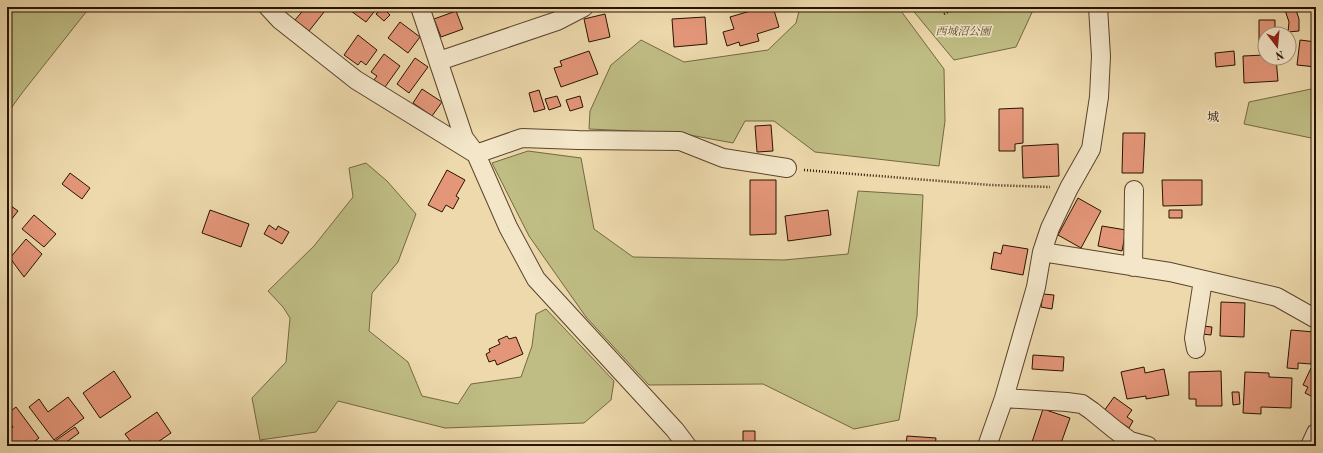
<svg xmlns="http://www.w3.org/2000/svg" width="1323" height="453" font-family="'Old Standard TT','Noto Serif JP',serif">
<rect width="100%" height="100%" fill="#edd9ac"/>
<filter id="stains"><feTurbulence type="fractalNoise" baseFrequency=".005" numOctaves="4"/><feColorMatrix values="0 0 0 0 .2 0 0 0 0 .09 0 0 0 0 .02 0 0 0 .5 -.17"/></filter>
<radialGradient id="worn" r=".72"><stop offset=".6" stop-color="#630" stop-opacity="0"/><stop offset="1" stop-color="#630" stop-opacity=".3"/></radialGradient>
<path fill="#bfbd84" stroke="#746842" d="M7,7H90L22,93L7,114Z
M800,7H898L944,69L945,121L939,166L815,152L774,121H745L733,143L679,133L589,129L590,111L611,65L641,40L684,62L768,50L796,23Z
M910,7H1034V8L1016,47L954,60Z
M1316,88V139L1244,124L1249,102Z
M528,151L581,158L594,229L633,257L784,260L848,254L858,191L923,195L917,316L899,420L854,429L763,384L649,385L586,317L529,236L492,163Z
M366,163L387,181L416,214L398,262L372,293L369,331L408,362L422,396L458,404L471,384L521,377L532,346L536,314L546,309L614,381L611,400L584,423L445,428L338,401L316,432L260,440L252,398L286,362L290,318L283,307L268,291L314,246L353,197L349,168Z"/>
<path fill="#e49679" stroke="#291300" d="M306,7H328L309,31L295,20Z
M353,7H376L377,8L366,22L351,11Z
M764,7H773L779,27L757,34L759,41L740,46L739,42L727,46L723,32L734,29L730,17Z
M1284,7H1295L1299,19V31L1288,32L1289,22Z
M383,8L390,15L384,21L376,14Z
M456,11L463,29L441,37L434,19Z
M605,14L610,37L589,42L584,19Z
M705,17L707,44L674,47L672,19Z
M1259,20H1275V34H1265V42H1259Z
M400,22L420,37L408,53L388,38Z
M358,35L377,50L366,65L361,61L358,65L344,55Z
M1300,40L1316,42V67L1297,65Z
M589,51L598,74L561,87L554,68L562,66L560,61Z
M1234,51L1235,65L1216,67L1215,53Z
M384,54L400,66L385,87L374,80L377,76L371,72Z
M1265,55V58H1276L1278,81L1244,83L1243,56Z
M415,58L428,67L409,93L397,84Z
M422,89L442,102L432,116L413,103Z
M539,90L545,109L534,112L529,93Z
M557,96L561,106L549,110L545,99Z
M580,96L583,107L570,111L566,100Z
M1023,108V143L1015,144V151H999V109Z
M771,125L773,151L757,152L755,126Z
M1123,133H1145L1143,173H1122Z
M1058,144L1059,176L1023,178L1022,146Z
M447,170L465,180L456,196L459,198L453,209L446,205L442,212L428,205Z
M70,173L90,188L82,199L62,184Z
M750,180H776V234L750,235Z
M1162,180H1202V205L1163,206Z
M1078,198L1101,211L1081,248L1058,235Z
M7,203L18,211L7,225Z
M210,210L249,224L241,247L202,233Z
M828,210L831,235L788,241L785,216Z
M1169,210H1182V218H1169Z
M34,215L56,234L44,247L22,229Z
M269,225L276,230L278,226L289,232L282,244L264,234Z
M1102,226L1126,230L1122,251L1098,246Z
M26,239L42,254L24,277L10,258Z
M1003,245L1028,249L1023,275L991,269L994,252L1001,254Z
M1043,294L1054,295L1052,309L1041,307Z
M1221,302L1245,303L1244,337L1220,336Z
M1203,326L1212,327L1211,335L1202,334Z
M1291,330L1314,332L1311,364L1298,363V369L1287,368Z
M507,336L509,339L516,337L523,354L497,365L495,360L489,362L486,354L490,352L489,349L500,344L498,340Z
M1033,355L1064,357L1063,371L1032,369Z
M1144,367L1145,373L1164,369L1169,395L1146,399V396L1127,399L1121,372Z
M1311,368L1316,370L1315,398L1305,393L1308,387L1303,385Z
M114,371L131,397L100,418L83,393Z
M1221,371L1222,406H1196V399H1189V372Z
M1245,372L1269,373V377L1292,378L1291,408L1261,407V414L1243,413Z
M1232,392H1239L1240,404L1233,405Z
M68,397L84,418L54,440L29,407L39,399L48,412Z
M1114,397L1132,410L1127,417L1133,421L1129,428L1104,411Z
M16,407L39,438L32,443L35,446H7V441L9,439L7,437V432L13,427L7,419V414Z
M1043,409L1070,418L1060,446L1031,445Z
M157,412L171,433L152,446H134L125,434Z
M75,427L79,433L61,446H59L55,441Z
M743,431H755V446H720V445L743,444Z
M907,436L936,438L935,446H906Z"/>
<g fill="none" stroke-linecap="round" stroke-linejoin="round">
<defs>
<path id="street" d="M268,7L280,20L356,80L476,154L522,138L578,140L680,141L723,158L787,168
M420,7L464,138L476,154L508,227L536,279L675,430L687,446
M439,61L557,21L584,7
M1042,252L1170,272L1277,297L1316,319
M1133,267L1134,190
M1196,349L1194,338L1203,280
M1004,398L1067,402L1082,404L1092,411L1114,429L1130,441L1148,446
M987,446L1004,398L1036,287L1042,252L1050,228L1069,188L1091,149L1099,97L1101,56L1098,7
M1310,446L1316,433"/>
</defs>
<use href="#street" stroke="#5a442b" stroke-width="20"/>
<path stroke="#291300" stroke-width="2.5" stroke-dasharray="1 2" stroke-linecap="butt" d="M944,14L958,7
M804,170L990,185L1050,187"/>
<use href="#street" stroke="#f3e6c9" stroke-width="18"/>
</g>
<g text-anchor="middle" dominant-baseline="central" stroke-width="3.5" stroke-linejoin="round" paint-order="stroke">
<g font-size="11" font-style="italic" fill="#5e4e2e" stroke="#f3e6c9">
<text x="963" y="32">西城沼公園</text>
</g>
<g font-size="12" fill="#291300" stroke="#f3e6c9">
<text x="1213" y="118">城</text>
</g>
</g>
<rect width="1323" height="453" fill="none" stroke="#edd9ac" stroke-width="24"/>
<rect x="8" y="8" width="1307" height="437" fill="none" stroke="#291300" stroke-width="2"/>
<rect x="12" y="12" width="1299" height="429" fill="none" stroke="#291300"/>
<g transform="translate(1277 46) rotate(164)"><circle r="19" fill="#f3e6c9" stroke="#a29279"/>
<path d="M0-3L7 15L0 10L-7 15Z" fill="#8f2418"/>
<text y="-6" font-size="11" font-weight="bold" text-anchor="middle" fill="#291300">N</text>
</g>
<rect width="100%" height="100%" filter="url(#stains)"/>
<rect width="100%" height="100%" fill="url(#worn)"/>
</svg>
